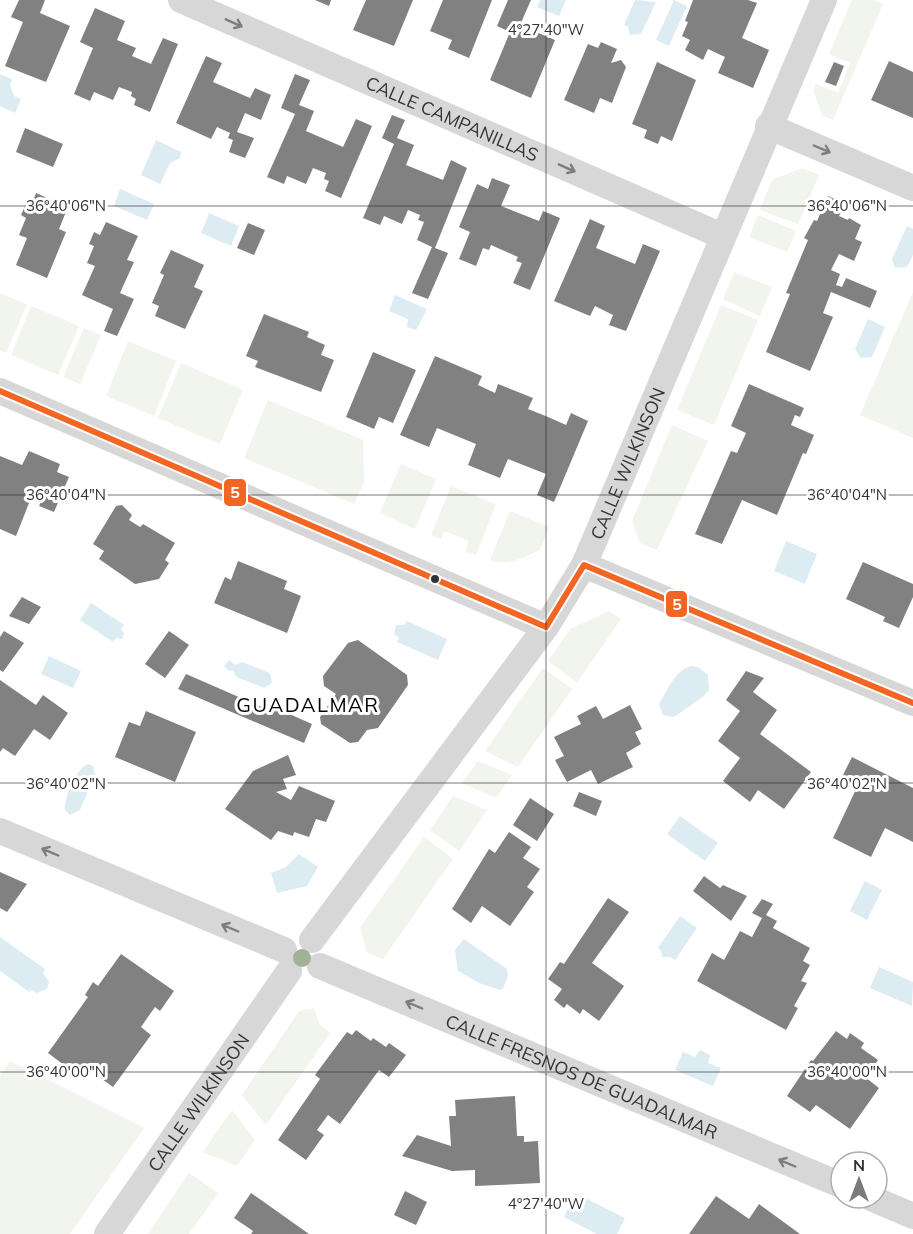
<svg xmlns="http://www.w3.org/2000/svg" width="913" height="1234" font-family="Mulish,sans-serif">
<rect width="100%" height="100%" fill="#fff"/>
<path fill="#f1f5ed" d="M852,0H874L883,4L833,120L823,116L813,91L816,84L838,93L850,63L829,54Z
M802,168L819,175L798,224L760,210L772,180Z
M758,215L796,231L787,252L749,237Z
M734,272L772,287L760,316L723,299Z
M913,292V438L860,415Z
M0,293L27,304L6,353L0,350Z
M721,305L758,320L714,425L677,410Z
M31,306L79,326L58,375L11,355Z
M84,328L101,335L80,384L63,377Z
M128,341L176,361L154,416L106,396Z
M181,363L243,390L220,444L158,418Z
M268,400L363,440L364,482L354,504L244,458Z
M672,425L708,441L657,550L640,543L632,521Z
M401,464L436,479L415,529L380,513Z
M451,486L496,504L476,555L465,551L469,541L444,531L441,539L431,535Z
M510,511L549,527L540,550C522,558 510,566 490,560Z
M609,611L621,619L577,683L548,661L570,629Z
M543,668L572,689L518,767L485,751Z
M478,761L512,775L496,798L462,783Z
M453,796L487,810L459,851L430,830Z
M424,837L453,859L383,959L367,953L360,928Z
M314,1008L320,1025L330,1033L266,1125L242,1095L299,1011Z
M10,1061L144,1128L70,1234H0V1076Z
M232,1110L255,1140L237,1166L203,1152Z
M189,1173L218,1193L189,1234H148Z"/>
<path fill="#ddebf3" d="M540,0H566L559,16L537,7Z
M635,0L656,2L641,34L630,35L628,27L624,25Z
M674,0L687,6L669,46L656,40Z
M0,74L12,79L10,85L14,96L21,99L15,113L0,106Z
M156,140L181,152L180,158L170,163L160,184L141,175Z
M120,189L154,204L147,220L114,206Z
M209,213L239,226L231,246L201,233Z
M907,226L913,229V255L907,267L895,268L892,259Z
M395,295L427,309L416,330L407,327L408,319L389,311Z
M868,319L885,327L872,357L861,358L855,349Z
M786,541L817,554L805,584L774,571Z
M91,603L124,625L121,629L124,633L122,639L116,638L113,642L80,620Z
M407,621L447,639L438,660L397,642L399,638L394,634L396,625H404Z
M49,656L81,671L73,688L41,674Z
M229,660L235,665L242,662L270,673L272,683L264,688L236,677L233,670L229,671L224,666Z
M692,666L698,667L708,675L709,690L700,699L674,717L663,715L659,704C668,690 675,669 692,666Z
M88,764L93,766L95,774L80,810L70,815L65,810C64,798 76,768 88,764Z
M680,816L718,843L705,861L667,834Z
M299,854L318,867L307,886L277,893L271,873L286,867Z
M865,881L882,890L867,920L850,911Z
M680,916L697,928L675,960L670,957H662L661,950L658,948Z
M0,937L45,969L43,973L49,982L47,989L37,993L30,990L29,992L0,971Z
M464,939L507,969L508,976L503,989L500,990L479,983L458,971L455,950Z
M879,967L913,982L912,1006L870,988Z
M700,1050L710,1055L708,1063L721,1068L713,1086L675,1070L683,1052L695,1057Z
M575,1193L625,1218L617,1234H597L564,1217Z"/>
<path fill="#818181" d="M19,0H45L40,13L70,26L46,82L5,66L23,22L11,17Z
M315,0H331L329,6Z
M366,0H413L394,46L353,30Z
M443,0H492L469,58L448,49L452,40L430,31Z
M508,0H531L520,25L555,40L531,98L490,80L510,32L497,26Z
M693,0H748L757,3L742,38L769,50L753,88L718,73L725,57L708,49L703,60L685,50L690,40L682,36L688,22L685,21Z
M95,8L125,21L117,40L136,48L132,56L151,64L163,38L178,44L150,112L134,105L136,99L131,96L132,92L119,87L113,100L94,92L90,101L74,94L93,48L80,42Z
M601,42L617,49L611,63L621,60L626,67L612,103L600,98L594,113L564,100L588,44L598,48Z
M206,56L222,63L213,82L250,98L255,88L271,95L261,120L245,113L237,132L254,138L245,158L229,152L233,140L228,138L230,133L217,127L211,139L176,123Z
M889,61L913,72V118L871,100Z
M657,62L696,80L672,141L661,136L658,144L644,138L647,130L632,124Z
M834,62L844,66L836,86L825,82Z
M295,74L310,80L299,105L314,111L306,131L343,147L356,119L372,126L341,198L325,191L329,181L324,179L326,173L313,168L306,184L287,176L284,184L267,177L295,114L281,108Z
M392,115L405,120L397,138L414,145L406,165L443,180L451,160L467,168L435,248L448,253L428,299L412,293L432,247L417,240L424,222L418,220L420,215L408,210L402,224L384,216L380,225L363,218L394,144L382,138Z
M25,128L63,144L53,167L16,152Z
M492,178L510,185L501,206L539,221L543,211L560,218L530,290L513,283L522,263L516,261L518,257L491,245L489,250L483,248L476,266L459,259L470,232L459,227L477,184L488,189Z
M36,193L68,207L59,229L66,232L47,278L16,265L27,238L19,235L26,218L21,215L26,204L31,206Z
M828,196L845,204L839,216L848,220L849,218L861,225L855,239L862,242L854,261L839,254L831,270L840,274L836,285L842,287L846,278L877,291L870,308L831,292L823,313L833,317L810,371L766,352L790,294L786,293L808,240L804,238L814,220L817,221Z
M590,219L605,226L596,248L635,264L643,244L660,251L626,331L609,325L613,315L595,306L590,316L554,301Z
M106,222L138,236L127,260L134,262L120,293L134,299L117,336L104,331L113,309L82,295L95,266L87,263L94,246L89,244L94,232L100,235Z
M248,223L265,230L254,255L237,248Z
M171,250L204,265L194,287L203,291L185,329L155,316L159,306L152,303L164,275L160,273Z
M264,314L309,332L307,337L325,345L321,355L334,360L321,392L255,367L258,361L246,356Z
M373,352L416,370L393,423L379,417L374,429L346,417Z
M435,356L482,376L478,385L495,393L498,384L533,398L528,409L548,417L566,425L571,413L588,421L554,502L537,495L546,474L508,459L500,478L468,465L476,444L437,428L429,447L400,435Z
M749,384L804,408L800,417L795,415L791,425L814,435L806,454L803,453L777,515L742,500L722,544L695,534L731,451L737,453L746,433L731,426Z
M29,451L60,464L57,472L69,477L54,512L39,506L43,498L33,493L16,536L0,529V456L22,465Z
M122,505L132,515L129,520L140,527L143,524L175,543L165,560L169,563L159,579L135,584L99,559L104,551L93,544L116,506Z
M238,561L287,581L284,589L301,596L287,633L214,603L225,577L231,580Z
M863,562L913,584V597L899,628L883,621L885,617L846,599Z
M22,597L41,607L29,624L9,616Z
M4,631L24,643L3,672L0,670V637Z
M169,631L189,645L165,678L145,664Z
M358,640L407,675L408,685L378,728L367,730L358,742L350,743L321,724L320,717L336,694L324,686L323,676L348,643Z
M746,671L764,678L753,692L777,710L760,734L811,772L784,809L758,790L750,802L723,781L740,758L718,741L740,711L726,700Z
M186,674L273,712L276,708L312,724L304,743L178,689Z
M0,680L36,705L43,695L68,713L50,740L34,729L15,756L3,748L0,752Z
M630,705L642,729L635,732L641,744L626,753L633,767L598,784L591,770L567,782L555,760L564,756L554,737L581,724L577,716L596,706L603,719Z
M146,711L196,732L175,782L115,757L129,722L140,726Z
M288,755L296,775L283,779L287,789L276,792L291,800L299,786L335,801L326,822L316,819L309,837L294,832L293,836L278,831L271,840L225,809L253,771Z
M852,757L913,788V842L885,828L871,857L833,838L858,785L842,777Z
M579,792L602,801L596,816L573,806Z
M530,798L554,814L537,841L513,825Z
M509,832L531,847L523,858L540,869L527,887L534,892L510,926L482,906L471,923L452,909L489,849L495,853Z
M0,872L27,884L7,912L0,908Z
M704,876L720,888L723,885L747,896L731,921L693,891Z
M608,898L629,912L592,963L624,986L599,1021L583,1009L580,1014L567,1004L564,1008L554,1000L562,989L548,979L560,962L564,964Z
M762,899L773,904L766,915L777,921L773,928L810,948L803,961L810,965L801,981L807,983L794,1006L798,1008L786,1030L697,981L712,953L724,960L740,931L752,937L762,918L752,913Z
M121,954L174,991L160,1011L155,1007L141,1027L151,1035L113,1087L91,1071L84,1080L48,1053L88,997L85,995L93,982L98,986Z
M356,1030L371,1041L373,1038L386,1047L389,1043L406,1055L389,1077L379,1070L340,1124L328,1115L317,1130L324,1135L306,1160L278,1140L320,1079L315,1075L347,1032L352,1035Z
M836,1031L847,1039L850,1033L864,1043L861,1048L878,1060L865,1077L879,1088L850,1129L816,1105L810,1112L787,1096L811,1060L813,1061Z
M515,1096L517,1136H524V1142L538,1141L540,1183L475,1186V1170L452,1171L402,1156L417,1135L451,1146L449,1116H456L455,1100Z
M405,1191L427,1202L416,1225L394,1215Z
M251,1193L309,1234H251L253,1231L234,1218Z
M716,1196L749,1219L759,1204L800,1234H689Z"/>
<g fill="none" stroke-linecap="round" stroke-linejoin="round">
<g stroke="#d7d7d7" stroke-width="26">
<path id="s1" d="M181,0L722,236"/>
<path d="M768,126L913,188"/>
<path d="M0,391L546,627"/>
<path d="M584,565L913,703"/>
<path d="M0,831L284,950"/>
<path id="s2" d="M312,940L546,627L584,565L824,0"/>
<path id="s3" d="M320,966L841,1185"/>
<path d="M871,1198L913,1216"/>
<path id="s4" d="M107,1234L289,971"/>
</g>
<defs>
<path id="bus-1" d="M0,391L546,627L584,565L913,703"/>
</defs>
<use href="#bus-1" stroke="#fff" stroke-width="10"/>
<use href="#bus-1" stroke="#f26522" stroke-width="6"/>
</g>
<circle fill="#a2b095" cx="302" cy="958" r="9"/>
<defs><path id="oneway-shaft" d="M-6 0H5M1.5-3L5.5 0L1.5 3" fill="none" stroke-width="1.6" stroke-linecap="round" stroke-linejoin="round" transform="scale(1.5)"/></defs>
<g stroke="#7d7d7d">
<use href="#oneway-shaft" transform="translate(234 23) rotate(24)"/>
<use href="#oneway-shaft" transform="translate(822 149) rotate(23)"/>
<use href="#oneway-shaft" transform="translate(567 168) rotate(24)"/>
<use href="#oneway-shaft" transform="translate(50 852) rotate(-157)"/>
<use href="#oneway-shaft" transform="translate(230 928) rotate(-157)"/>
<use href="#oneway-shaft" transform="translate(414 1005) rotate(-157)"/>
<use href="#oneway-shaft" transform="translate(787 1163) rotate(-157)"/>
</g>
<path fill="none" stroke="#333" stroke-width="1.5" stroke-opacity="0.45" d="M546,0V1234M0,206H913M0,495H913M0,783H913M0,1072H913"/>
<circle fill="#333" stroke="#fff" stroke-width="2" cx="435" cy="579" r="5"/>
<g text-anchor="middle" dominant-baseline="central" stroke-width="6" stroke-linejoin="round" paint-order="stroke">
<g font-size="18" fill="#333" stroke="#fff">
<text stroke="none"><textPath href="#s1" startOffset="296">CALLE CAMPANILLAS</textPath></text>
<text stroke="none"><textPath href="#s2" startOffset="574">CALLE WILKINSON</textPath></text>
<text stroke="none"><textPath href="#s3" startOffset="284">CALLE FRESNOS DE GUADALMAR</textPath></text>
<text stroke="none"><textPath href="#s4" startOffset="160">CALLE WILKINSON</textPath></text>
</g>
<g font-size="20" letter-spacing="1.5" fill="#000" stroke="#fff">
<text x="308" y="704">GUADALMAR</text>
</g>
</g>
<g font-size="15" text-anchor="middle" fill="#333" stroke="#fff" stroke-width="6" stroke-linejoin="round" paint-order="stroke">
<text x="546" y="35">4°27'40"W</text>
<text x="66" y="211">36°40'06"N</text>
<text x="847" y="211">36°40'06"N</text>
<text x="66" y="500">36°40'04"N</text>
<text x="847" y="500">36°40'04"N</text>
<text x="66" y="789">36°40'02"N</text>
<text x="847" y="789">36°40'02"N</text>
<text x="66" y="1077">36°40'00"N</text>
<text x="847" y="1077">36°40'00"N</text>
<text x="546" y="1209">4°27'40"W</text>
</g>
<g stroke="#fff" stroke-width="2">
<rect x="223" y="478" width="24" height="29" rx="6" fill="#f26522"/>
<rect x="665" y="590" width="23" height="28" rx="6" fill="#f26522"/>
</g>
<g font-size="16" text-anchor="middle" font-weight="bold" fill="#fff">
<text x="235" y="498">5</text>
<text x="677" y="610">5</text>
</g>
<g transform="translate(859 1180)"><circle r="28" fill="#ffffff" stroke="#adadad" stroke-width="1.5"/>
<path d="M0-4.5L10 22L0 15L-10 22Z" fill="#7a7a7a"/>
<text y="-9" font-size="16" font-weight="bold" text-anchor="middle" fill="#333333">N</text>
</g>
</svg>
